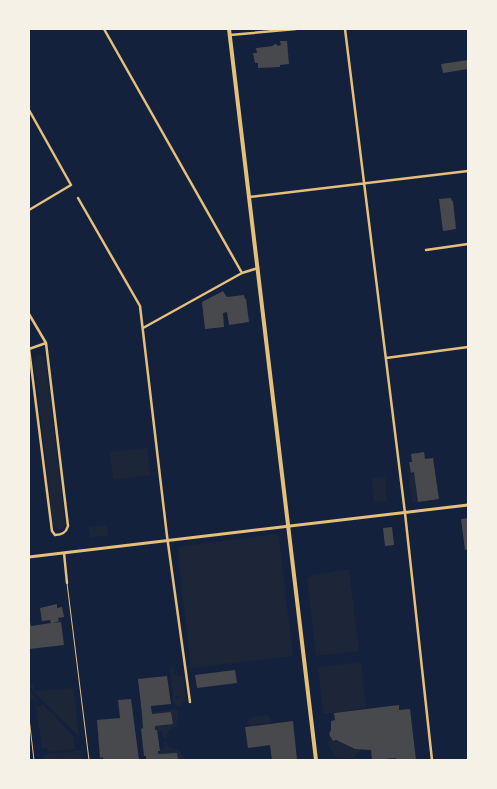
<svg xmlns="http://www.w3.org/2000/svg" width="497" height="789" font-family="'Work Sans',sans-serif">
<rect width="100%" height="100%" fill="#14213d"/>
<path fill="#1d2539" d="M40,354L45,357L65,522L63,528L60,531L53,524L34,360L36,358V355Z
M147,448L151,475L113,480L110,452Z
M408,469H409L411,474H415L418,502L412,503Z
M385,477L387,501L374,502L372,478Z
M107,525L108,535L90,538L88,527Z
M275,534L279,537L293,656L191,668L177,547Z
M349,569L359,651L316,656L307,578L313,575Z
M361,662L366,708L323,714L318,667Z
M170,667H173L174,675H176V667L177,676H183L186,699L181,706H177L174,703L173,698H179V696L173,697Z
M29,685H33L35,691L74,688L79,737L34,692Z
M29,691L36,698L37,707L41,706L42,704L53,714L73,736L75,749L48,752L47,748H42L35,699H30Z
M174,709L179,711L176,726L169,730L166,737H163L162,731L158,732L157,730H155V726L173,724L171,712L152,714V712Z
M268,715L271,719L270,723L250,725L248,722L249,717Z
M329,734L333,741C340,741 352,749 361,750C354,759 346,760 335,756L328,745Z
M164,742H166L170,748L178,749L186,760H178L176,753L158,754L160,749L164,748Z
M81,750L82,760H44L43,755Z"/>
<path fill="#48494c" d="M280,41H287L289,64L280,65V67L258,68V63H255L253,53H257L256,48L273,46V45L277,44V46L281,45Z
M468,60V69L443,73L441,64Z
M451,198L452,201H453L456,229L443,231L439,199Z
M223,291L227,297L244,295L245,299H246L249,322L229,325L227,312L223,313L224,327L205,329L202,302Z
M424,452L425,459L433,458L439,499L418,502L414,472L411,473L409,462H412L411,454Z
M468,518V549L465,550L461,519Z
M392,527L394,545L385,546L383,528Z
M57,604V608L62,607L64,617L58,618L59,621L53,623L61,622L64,645L29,649V617L31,626L51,623L50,620L42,621L40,608Z
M235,670L237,683L197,688L195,675Z
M167,676L171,704L151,706L152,714L171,712L173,724L155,726V730H157L160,751H158V754L177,753L178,760H146V756H144L141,729L143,728L142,714L138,679Z
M131,699L139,760H103V757L100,758L97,720L120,718L118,700Z
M399,705V710L410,709L416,760H396V758L372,760L371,750L355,749L336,740L333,741L329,734L331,730V721L335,720L334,713Z
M293,721L297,760H272L270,745L248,748L245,727Z"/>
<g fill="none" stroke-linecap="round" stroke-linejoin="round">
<path stroke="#e5c07b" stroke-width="1" d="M67,583L89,760
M29,718L34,760"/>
<path stroke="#e5c07b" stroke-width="2.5" d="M104,29L242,273
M345,29L405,513L432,760
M230,35L296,29
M29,110L71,185L29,210
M249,197L468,171
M78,198L140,306L167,536L190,702
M426,250L468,244
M29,314L46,343L68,526C66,533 62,535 55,535L52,531L29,349
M143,328L242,273L258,268
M29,349L46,343
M386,358L468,347
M64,553L67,583"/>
<path stroke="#e5c07b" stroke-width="3" d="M29,557L468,505"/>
<path stroke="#e5c07b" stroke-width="4" d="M229,29L316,760"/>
</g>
<rect width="497" height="789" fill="none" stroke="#f6f1e7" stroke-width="60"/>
</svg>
